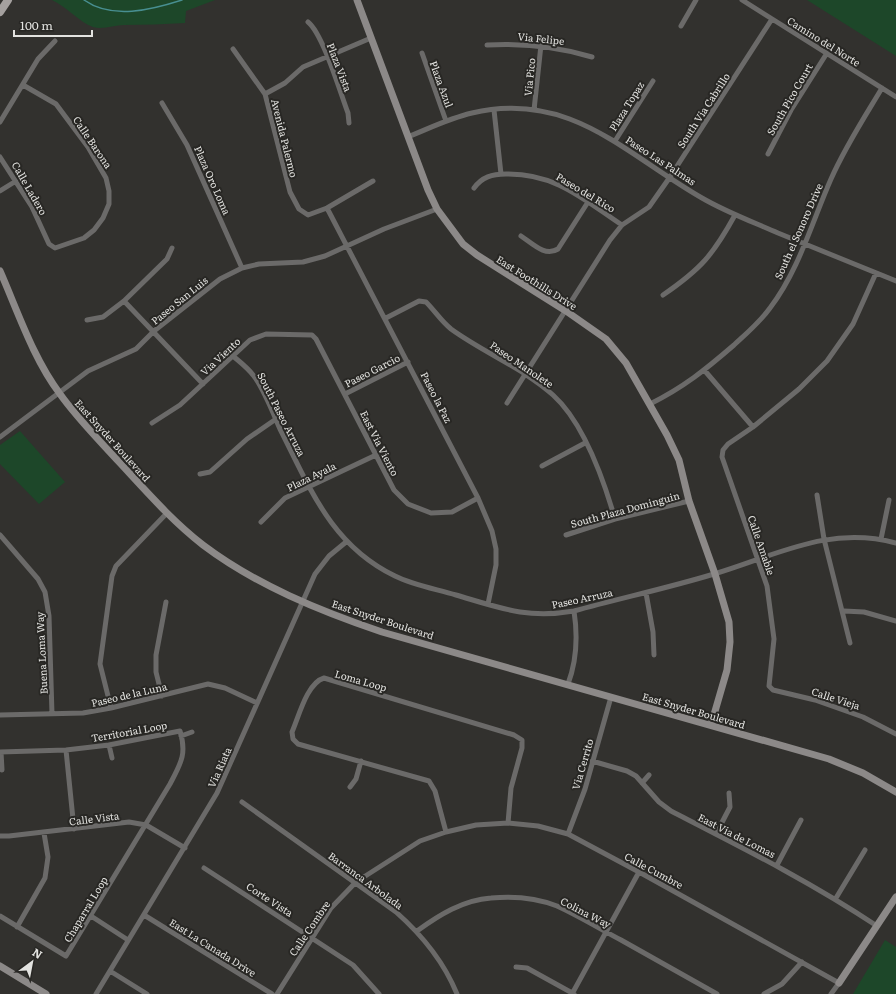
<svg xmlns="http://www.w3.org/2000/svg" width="896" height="994" font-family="Literata,serif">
<rect width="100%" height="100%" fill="#32312e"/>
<path fill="#1d4729" d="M52,0H215L186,11L185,23C165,24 144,25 124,25C114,25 103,30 93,27C79,22 67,7 52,0Z
M807,0H896V56Z
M20,431L65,482L39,504L0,464V445Z
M885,940L896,947V994H853Z"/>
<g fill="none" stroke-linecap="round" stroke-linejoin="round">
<path stroke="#488f91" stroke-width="1.5" d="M84,0C112,20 151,10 182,0"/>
<path stroke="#6b6a69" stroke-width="5" d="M742,0L896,97
M308,22C323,34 340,92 348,113L349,123
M681,26L696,0
M487,45C523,43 556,46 592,57
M233,49L265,94L290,192L299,209L308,215L327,208L373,181
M422,53L446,121
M265,94L285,83L303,67L371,38
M162,103L187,145L242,268
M494,110L501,174
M534,110L541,45
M0,122L38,59L55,41
M410,136C430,128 450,118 472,113C570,90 625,154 702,198C726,212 753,222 778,233C817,249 857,265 896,281
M615,141L653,81
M768,154L791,110L827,53
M0,157L32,207L49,244L55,248L84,238L94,230L103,218L109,204V191L106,178L88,147L56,104L23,85
M474,188C482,177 492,174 506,174C555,173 583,199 622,225
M0,191L16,181
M327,208L478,498L492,531L496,549V565L488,604
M521,236C533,244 545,257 558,249L588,202
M876,273L853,324L827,361L799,389L753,427L728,444L723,450L722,457L767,586L774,639L769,686L773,690L815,700L863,717L896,734
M663,295C701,269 713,255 735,215
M124,301L203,384
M386,318L419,301L426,302C435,311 441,321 451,329C484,353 523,368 553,395C584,423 604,481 615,519
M87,320L103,317L124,301L167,259L172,248
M233,356C240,362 248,368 253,375C263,387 273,413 280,429C310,488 331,545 395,576C413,585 436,589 456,595C500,608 527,619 574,611C621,598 668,588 714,574C777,555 829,525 896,543
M705,371L753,427
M345,394L408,362
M507,403L610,240L622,225L649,207L670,177L772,19
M650,404C684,387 705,370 734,345C747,333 760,322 770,308C799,270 812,222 831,179C845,147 864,118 882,88
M152,423L180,405L250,340L266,334L312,335L316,339L394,490L408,504L431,513L452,512L478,498
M0,437L88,371L136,349L154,331L220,279L242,268L259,264L303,262L325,256L384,229L437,209
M542,466L585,443
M200,474L210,472L247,439L276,419
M817,495L824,539L850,643
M261,522L285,498L376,455
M0,535L38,579L45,592L49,616L52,714
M566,535L615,519L689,501
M881,539L889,500
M646,593L653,632L654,655
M844,611L864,612L896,621
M568,684C577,660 578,637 574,611
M162,696L156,672V655L166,602
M111,708L100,664L112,576L116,566L167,513
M0,715L83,713L111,708L208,684L225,688L257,703
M181,736L192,732
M109,745L112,758
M66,750L74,829
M0,752L66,750L109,745L180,731C187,754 181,763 170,784L66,956L0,916
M1,752L2,770
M592,761L627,771L636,776L659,802L671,811C741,847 811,882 877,926
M642,783L649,775
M350,787L356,779L361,761
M242,802L396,912C422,935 444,962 457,994
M446,832L435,791L429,781L298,744L293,739L292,732C299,716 307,683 324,678L514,735L522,740V748L511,788L508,823
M568,834L585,789L611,697
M716,834L730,807L729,793
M0,836H9L129,822L146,825L185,848
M777,865L801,820
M204,868L353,965L379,994
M836,898L865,850
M144,915L272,994
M91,916L128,940
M17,927L45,878L48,857L44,833
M417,931C439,915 463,900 491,898C512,896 537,898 557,906C579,916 600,929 621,940C653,958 685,976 717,994
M516,967L527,968L574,994
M110,971L147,994
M96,994L217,793L315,574L329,556L346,542
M277,994L331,908L356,882L420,841L446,832L476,825L508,823L538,826L568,834L639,872L839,983L831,994
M572,994L639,872
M764,994L782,984L802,962"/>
<path stroke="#8c8988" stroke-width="7" d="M357,0L428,190L437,209L463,244L477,255L566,311L606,339L626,363L667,435L679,460L689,501L715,574L729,622L730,642L727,670L711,725
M0,271C18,312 33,358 60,394C77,418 99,440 119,462C146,491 172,521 203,545C256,585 320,611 382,632L829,759L863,773L896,792
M0,966L46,994
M839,983L896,897"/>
<path stroke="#a5a19f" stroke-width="8" d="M0,12L8,0"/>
</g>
<g text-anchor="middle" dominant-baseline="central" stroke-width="4" stroke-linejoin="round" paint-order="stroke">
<g font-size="10" fill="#e3e3e0" stroke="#282724">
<text transform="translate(541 38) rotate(6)">Via Felipe</text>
<text transform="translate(824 41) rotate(32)">Camino del Norte</text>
<text transform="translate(340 67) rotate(69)">Plaza Vista</text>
<text transform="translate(529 77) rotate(-84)">Via Pico</text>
<text transform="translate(442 84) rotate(70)">Plaza Azul</text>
<text transform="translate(789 99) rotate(-60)">South Pico Court</text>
<text transform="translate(626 106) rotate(-58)">Plaza Topaz</text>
<text transform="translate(703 110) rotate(-57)">South Via Cabrillo</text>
<text transform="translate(285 138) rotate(76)">Avenida Palermo</text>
<text transform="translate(93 142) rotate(56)">Calle Barona</text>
<text transform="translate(661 160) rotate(33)">Paseo Las Palmas</text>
<text transform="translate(213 180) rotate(66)">Plaza Oro Loma</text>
<text transform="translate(30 188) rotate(60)">Calle Ladero</text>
<text transform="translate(586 192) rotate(31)">Paseo del Rico</text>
<text transform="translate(798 231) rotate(-66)">South el Sonoro Drive</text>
<text transform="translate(537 282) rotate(32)">East Foothills Drive</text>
<text transform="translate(179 300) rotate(-39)">Paseo San Luis</text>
<text transform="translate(220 356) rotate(-43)">Via Viento</text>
<text transform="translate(522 364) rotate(34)">Paseo Manolete</text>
<text transform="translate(372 370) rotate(-27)">Paseo Garcio</text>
<text transform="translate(437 397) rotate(63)">Paseo la Paz</text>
<text transform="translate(282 414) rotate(63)">South Paseo Arruza</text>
<text transform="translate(113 440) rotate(48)">East Snyder Boulevard</text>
<text transform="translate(380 443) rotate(63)">East Via Viento</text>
<text transform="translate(311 476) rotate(-26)">Plaza Ayala</text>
<text transform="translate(625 509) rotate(-15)">South Plaza Dominguin</text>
<text transform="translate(762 545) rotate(71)">Calle Amable</text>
<text transform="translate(582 598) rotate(-12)">Paseo Arruza</text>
<text transform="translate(383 619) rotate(18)">East Snyder Boulevard</text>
<text transform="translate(41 653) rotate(-93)">Buena Loma Way</text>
<text transform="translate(361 680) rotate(16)">Loma Loop</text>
<text transform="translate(129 694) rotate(-13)">Paseo de la Luna</text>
<text transform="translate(836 698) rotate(18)">Calle Vieja</text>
<text transform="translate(694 710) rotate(16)">East Snyder Boulevard</text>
<text transform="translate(129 731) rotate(-10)">Territorial Loop</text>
<text transform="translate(582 764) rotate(-74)">Via Cerrito</text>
<text transform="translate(219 767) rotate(-66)">Via Riata</text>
<text transform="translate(94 818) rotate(-7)">Calle Vista</text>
<text transform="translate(737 835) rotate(27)">East Via de Lomas</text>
<text transform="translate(654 870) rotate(28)">Calle Cumbre</text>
<text transform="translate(366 880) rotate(36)">Barranca Arbolada</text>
<text transform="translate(270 899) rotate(33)">Corte Vista</text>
<text transform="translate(85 909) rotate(-59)">Chaparral Loop</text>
<text transform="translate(586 912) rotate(27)">Colina Way</text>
<text transform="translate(309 928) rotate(-56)">Calle Combre</text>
<text transform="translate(213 947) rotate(32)">East La Canada Drive</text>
</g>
</g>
<g transform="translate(32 962) rotate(32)" stroke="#282724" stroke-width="3" paint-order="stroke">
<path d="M0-3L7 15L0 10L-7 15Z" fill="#e3e3e0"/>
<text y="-6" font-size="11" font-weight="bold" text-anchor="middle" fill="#e3e3e0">N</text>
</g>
<path d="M14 30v6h78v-6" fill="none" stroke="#e3e3e0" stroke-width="2"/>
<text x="20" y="30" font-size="12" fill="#e3e3e0" stroke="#282724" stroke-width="3" paint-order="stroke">100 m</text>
</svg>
